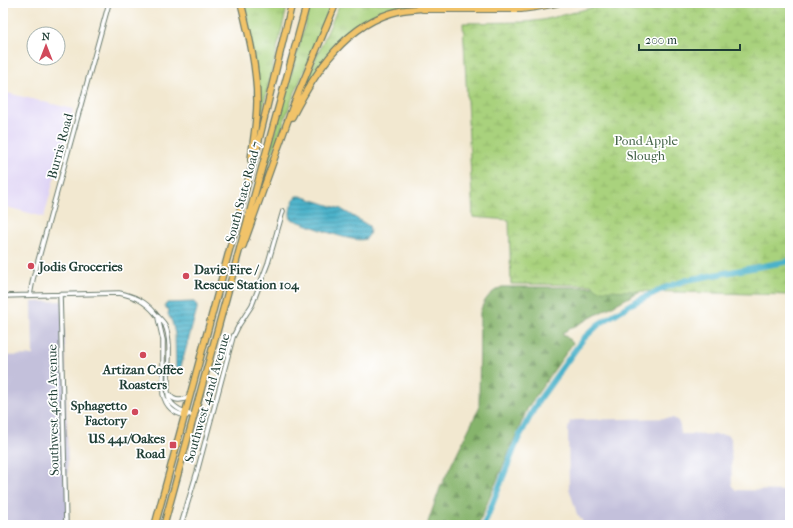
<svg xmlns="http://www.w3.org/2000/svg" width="793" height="528" font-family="'IM FELL French Canon',serif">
<defs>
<pattern id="grass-tufts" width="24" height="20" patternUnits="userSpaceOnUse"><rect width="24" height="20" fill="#a9d27d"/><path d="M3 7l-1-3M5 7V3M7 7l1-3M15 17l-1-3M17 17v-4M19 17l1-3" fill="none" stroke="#91b56d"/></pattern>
<pattern id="forest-firs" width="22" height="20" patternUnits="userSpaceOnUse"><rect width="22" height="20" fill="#86b46c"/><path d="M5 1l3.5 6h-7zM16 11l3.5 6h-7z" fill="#6d945a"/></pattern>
<pattern id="wetland-marsh" width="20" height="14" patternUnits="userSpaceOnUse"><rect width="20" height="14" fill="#a9d27d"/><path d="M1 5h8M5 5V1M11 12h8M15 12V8" fill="none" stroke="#91b56d"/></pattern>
<pattern id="water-rules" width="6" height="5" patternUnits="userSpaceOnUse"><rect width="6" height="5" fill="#4cb2ca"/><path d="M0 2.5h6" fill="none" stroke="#3f92a5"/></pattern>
</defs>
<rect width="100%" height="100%" fill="#fff"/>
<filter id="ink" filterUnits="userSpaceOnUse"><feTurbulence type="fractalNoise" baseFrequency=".025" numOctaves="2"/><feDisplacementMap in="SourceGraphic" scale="8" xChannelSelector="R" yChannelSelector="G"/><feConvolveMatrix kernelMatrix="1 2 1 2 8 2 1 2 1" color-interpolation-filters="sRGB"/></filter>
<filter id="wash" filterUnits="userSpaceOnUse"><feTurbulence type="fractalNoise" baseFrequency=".012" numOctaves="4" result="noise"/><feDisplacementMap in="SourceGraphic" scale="16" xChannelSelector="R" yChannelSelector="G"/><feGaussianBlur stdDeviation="0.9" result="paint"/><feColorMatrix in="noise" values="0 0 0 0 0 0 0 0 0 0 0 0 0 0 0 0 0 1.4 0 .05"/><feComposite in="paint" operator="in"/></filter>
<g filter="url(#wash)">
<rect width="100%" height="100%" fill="#f2e8d0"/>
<path fill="#dfd4f5" d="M3,92L73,109L44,217L3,206Z"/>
<path fill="#c3c0db" d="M64,301L69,525H3V356L33,355L32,302Z
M673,418L678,421L680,426L681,434L727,435L731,438L732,486L736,490L790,491V521L718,523L715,525H582V520L577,514L569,488L568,430L570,421L575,420Z"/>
<path fill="url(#grass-tufts)" stroke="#648858" d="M244,3H288L257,133L258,108L248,22Z
M311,3H333L291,102L260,190L259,189Z
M340,3H456C439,5 421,5 404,7C351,15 326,59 298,99Z
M486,3H550L527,6L459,7Z"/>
<path fill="url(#forest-firs)" stroke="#527850" d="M659,281L562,333L573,343L528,407L478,525H427L440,488L479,408L480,312C484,300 490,292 502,287H591Z"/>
<path fill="url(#wetland-marsh)" stroke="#648858" d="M610,3H790V295L598,290L592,285L511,284L509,220L473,217L463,23L525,22L543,20Z"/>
<path fill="url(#water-rules)" stroke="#36787f" d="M296,196H301L341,209L369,226C371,232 369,235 366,239C352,244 307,224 291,219C288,211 292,203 296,196Z
M194,302L197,305V309L180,370L176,373L175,334L172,322L168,314L169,310L165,307V305L167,303Z"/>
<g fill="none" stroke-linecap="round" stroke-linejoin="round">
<path stroke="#4cb2ca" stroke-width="6" d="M484,525L518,439L537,403L583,339L599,324L631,304L664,288L687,280L790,261"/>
</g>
</g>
<g filter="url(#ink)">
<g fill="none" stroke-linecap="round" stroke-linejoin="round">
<defs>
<path id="street" d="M60,294L66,525
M30,295L33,279L109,3
M3,296L119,293C134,296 145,301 155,313C158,317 163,321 165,325C172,341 168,364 168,380C168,386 167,393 169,399C173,408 185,412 193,416
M158,318L163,340V394C166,407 174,414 187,416
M169,394C174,402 182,401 189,397
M181,525L197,472L233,337L239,325L252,305L268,263L283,211"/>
<path id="primary" d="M241,3C249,35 257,68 257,101C257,121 253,141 251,160
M434,7L471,3
M292,117C315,72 346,23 399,11C408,9 417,9 426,8
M243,246L293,106L336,3
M155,525L257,148L292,3
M164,525L307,3"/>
<path id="highway" d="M423,9H521L536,7L557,3"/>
</defs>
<use href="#street" stroke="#69796b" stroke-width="5.5"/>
<use href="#primary" stroke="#69796b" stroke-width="8"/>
<use href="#highway" stroke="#69796b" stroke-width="8"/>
<use href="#street" stroke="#fff" stroke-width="3.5"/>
<use href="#primary" stroke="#f1c369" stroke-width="5.5"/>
<use href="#highway" stroke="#f1c369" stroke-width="6"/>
</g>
</g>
<g fill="#d1495b" stroke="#fff" stroke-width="1.5">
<circle cx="31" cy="266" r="4"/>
<circle cx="186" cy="276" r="4"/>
<circle cx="143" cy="355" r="4"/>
<circle cx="135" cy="412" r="4"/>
<rect x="169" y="441" width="8" height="8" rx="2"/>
</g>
<g text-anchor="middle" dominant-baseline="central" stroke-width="3.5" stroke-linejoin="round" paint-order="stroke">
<g font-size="13" fill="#426246" stroke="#fff">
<text x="646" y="140">Pond Apple<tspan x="646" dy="15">Slough</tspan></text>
</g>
<g font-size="13" fill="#1f3d34" stroke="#fff">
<text transform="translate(60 146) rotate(-75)">Burris Road</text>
<text transform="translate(243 192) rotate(-75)">South State Road 7</text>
<text transform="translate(207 398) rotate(-74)">Southwest 42nd Avenue</text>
<text transform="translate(53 410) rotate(-91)">Southwest 46th Avenue</text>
</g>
<g font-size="13" font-weight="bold" fill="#1f3d34" stroke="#fff" text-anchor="start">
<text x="39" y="266">Jodis Groceries</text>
<text x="194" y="269">Davie Fire /<tspan x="194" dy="15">Rescue Station 104</tspan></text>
<text x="143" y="369" text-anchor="middle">Artizan Coffee<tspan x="143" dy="15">Roasters</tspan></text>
<text x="127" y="405" text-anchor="end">Sphagetto<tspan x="127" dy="15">Factory</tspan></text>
<text x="165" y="438" text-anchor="end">US 441/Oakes<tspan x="165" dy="15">Road</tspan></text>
</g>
</g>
<rect width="793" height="528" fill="none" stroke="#fff" stroke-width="16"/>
<g transform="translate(46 46)"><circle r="19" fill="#ffffff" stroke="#a5b1ae"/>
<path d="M0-3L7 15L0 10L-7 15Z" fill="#d1495b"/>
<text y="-6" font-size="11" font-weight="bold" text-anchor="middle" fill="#1f3d34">N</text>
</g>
<path d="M639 44v6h101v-6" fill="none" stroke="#1f3d34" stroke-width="2"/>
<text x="645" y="44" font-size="12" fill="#1f3d34" stroke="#ffffff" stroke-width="3" paint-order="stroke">200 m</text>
</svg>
